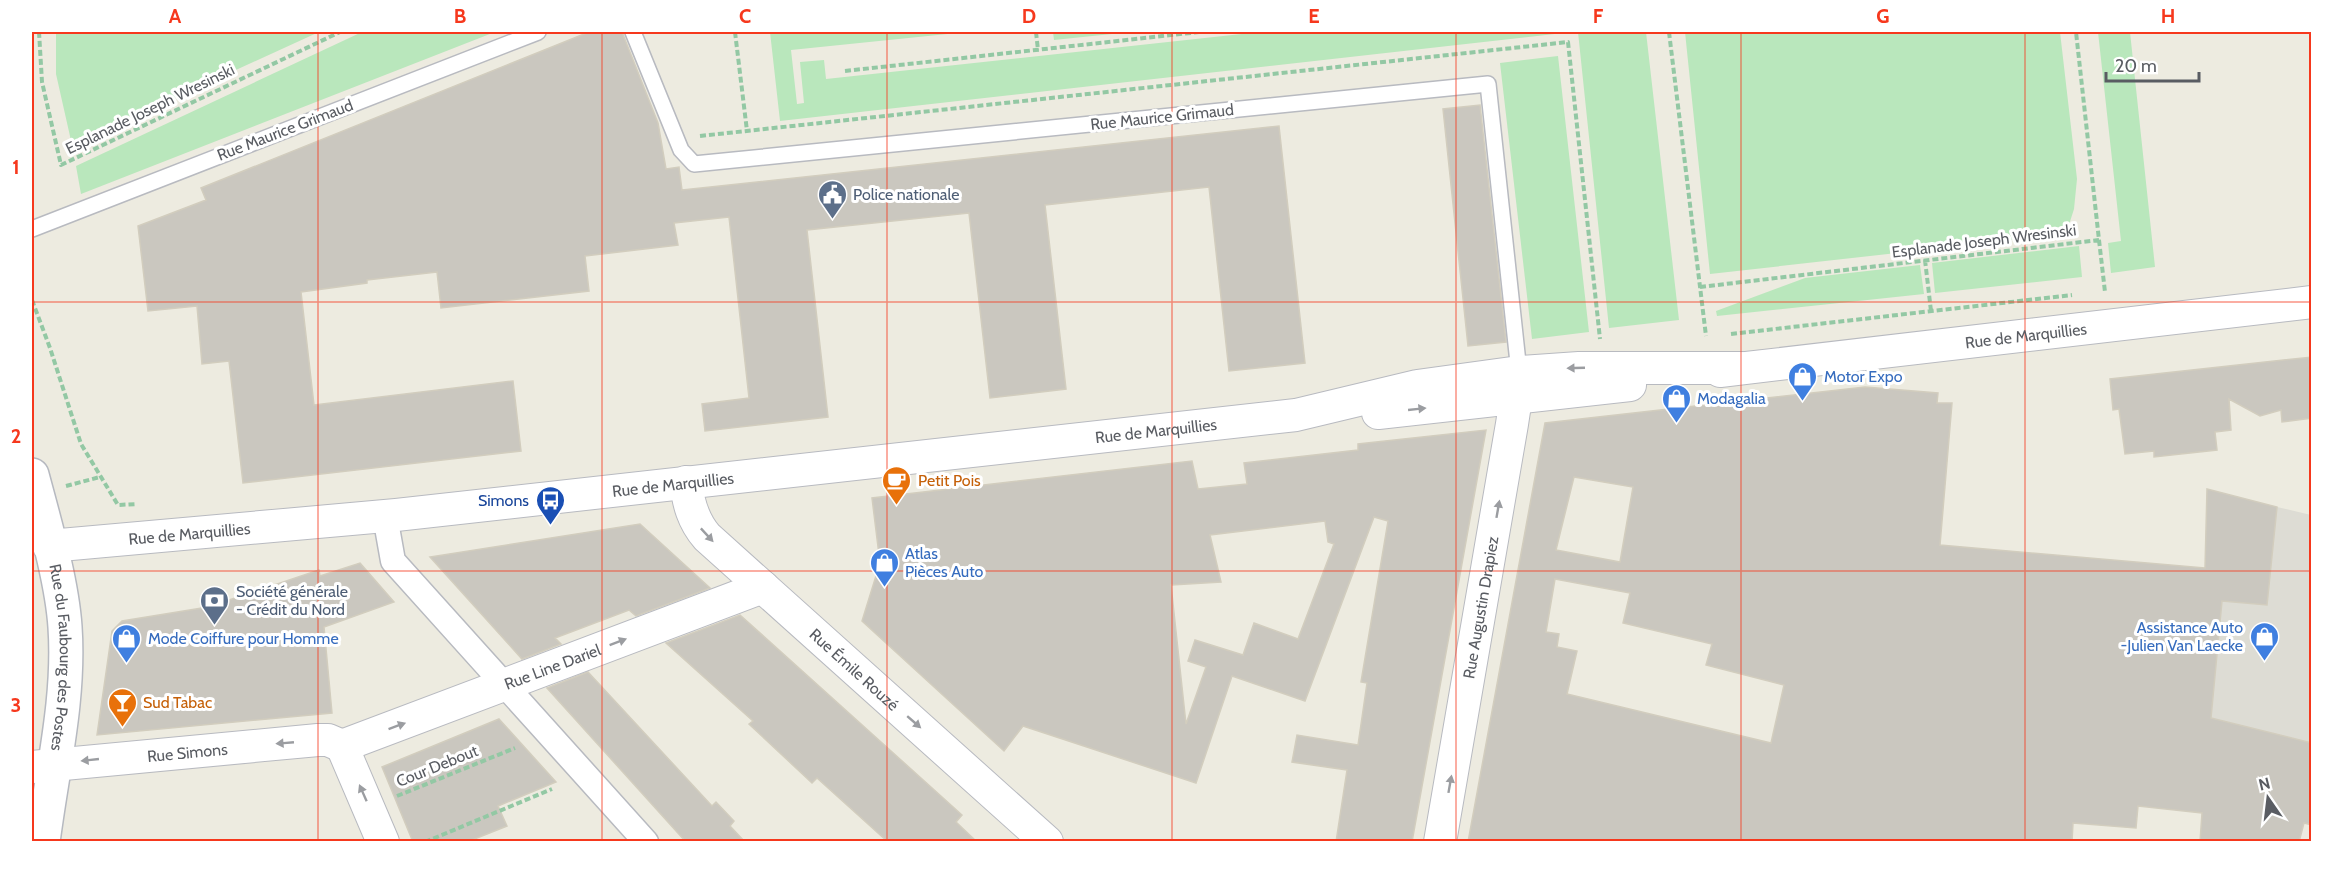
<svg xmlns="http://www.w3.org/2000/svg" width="2343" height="873" font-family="Cabin,sans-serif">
<rect width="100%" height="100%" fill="#edebe0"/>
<path fill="#dddcd4" d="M2277,507L2311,515V743L2211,718L2222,601L2267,605Z"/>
<path fill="#b9e7bc" d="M56,32H319L72,145L56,74Z
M362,32H495L81,194L76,166Z
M770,32H967L791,50L797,104L804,103L800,62L824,60L826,79L1260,32H1572L780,121Z
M1053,32H1131L1054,40Z
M1578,32H1646L1679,320L1609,328Z
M1685,32H2060L2077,179L2074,209L2066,234L1710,274Z
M2098,32H2130L2155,267L2111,273L2108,243L2121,241Z
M1558,56L1589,332L1532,339L1500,63Z
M2079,246L2082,277L1935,293L1932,263Z
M1920,265L1924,294L1717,316L1716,311L1805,278Z"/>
<path fill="#cac7bf" stroke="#d2cdbe" stroke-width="1.5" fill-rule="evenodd" d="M589,32H622L658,123L666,169L679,167L682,190L1279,126L1305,363L1229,371L1209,187L1045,205L1066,389L990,398L969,213L807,230L828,417L705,431L702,404L749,398L729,217L674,223L678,245L585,256L589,291L441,308L437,272L367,280V283L301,292L314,405L513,381L521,451L243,483L229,361L202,364L197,306L148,311L138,226L206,200L201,188Z
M1480,105L1506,342L1468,346L1443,109Z
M2312,357V418L2282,422L2281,410L2260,416L2229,399L2231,430L2215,432L2217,450L2154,457V451L2125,454L2119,409L2113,410L2110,379Z
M1865,387L1938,393L1937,403H1952L1940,545L2205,568L2207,489L2277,507L2267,605L2222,601L2211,718L2312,743V825L2304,823L2299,842H2200L2202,813L2138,806L2136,828L2073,823L2072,842H1468L1545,423ZM1574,477L1633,487L1620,562L1556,550ZM1555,579L1630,593L1623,623L1712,644L1706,665L1784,685L1771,743L1567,694L1577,651L1557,647L1559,634L1546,632Z
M1486,430L1412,842H1336L1347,770L1292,762L1297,735L1358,745L1367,683L1361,682L1388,521L1374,517L1305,701L1232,676L1196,783L1023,726L1004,751L862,621L880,563L872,498L1192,461L1198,489L1247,484L1244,463L1358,450V444ZM1325,521L1328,542L1334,544L1298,639L1254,623L1243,655L1195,640L1188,661L1206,667L1186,724L1171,585L1221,582L1210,535Z
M640,524L710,588L636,616L629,610L555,638L561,644L522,659L430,557Z
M360,563L394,602L324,627L332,713L97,735L112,631L122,621L208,607L319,570L320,576Z
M740,615L962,815L956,822L977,842H888L817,778L812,783L749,724L753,721L666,643Z
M588,672L712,806L716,802L734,821L730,826L745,842H686L547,688Z
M499,719L556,782L498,806L507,826L467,842H413L382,767Z"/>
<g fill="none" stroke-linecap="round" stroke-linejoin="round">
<defs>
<path id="service" d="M633,32L681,150L694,164L1488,84L1519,372
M32,229L538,32"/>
<path id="pedestrian" d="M385,516L393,561L646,842"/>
<g id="minor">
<path id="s1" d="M1720,371L2312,302"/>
<path d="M1378,413L1630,385"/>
<path id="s2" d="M686,482C688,503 693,521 707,537L1047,842"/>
<path id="s3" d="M49,546L396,515L1296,415L1417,386L1519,372L1579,368H1740"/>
<path id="s4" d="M342,746L763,587"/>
<path d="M342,746L383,842"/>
<path id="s5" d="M32,767L318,740H328L342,746"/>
<path id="s6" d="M1440,842L1512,424L1519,378"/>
</g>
<g id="secondary">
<path id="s7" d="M32,475C44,520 62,581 65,627C70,699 52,771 43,842"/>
</g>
</defs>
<use href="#service" stroke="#b8bac0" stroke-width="18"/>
<use href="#pedestrian" stroke="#b8bac0" stroke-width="27"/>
<use href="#minor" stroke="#b8bac0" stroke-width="34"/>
<use href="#secondary" stroke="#b6b9c0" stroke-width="36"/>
<path stroke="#93c8a4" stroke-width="4" stroke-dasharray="6 3" stroke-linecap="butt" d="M39,32L42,82L61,165L340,32
M735,32L747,131
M1036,32L1038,50
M1669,32L1706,336
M845,71L1199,32
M700,136L1568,42L1600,339
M2099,240L2105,292
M1925,260L1931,311
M1700,287L2099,240L2076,32
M32,300L50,348L81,444L118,505L137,504
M1731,334L2072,295
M66,486L100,477
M397,796L515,748
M425,842L552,789"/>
<use href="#service" stroke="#fff" stroke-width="15"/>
<use href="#pedestrian" stroke="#fff" stroke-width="24"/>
<use href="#minor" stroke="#fff" stroke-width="32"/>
<use href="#secondary" stroke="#fff" stroke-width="33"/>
</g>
<defs><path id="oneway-solid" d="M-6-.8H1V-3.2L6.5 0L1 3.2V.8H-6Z" transform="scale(1.5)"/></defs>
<g fill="#9b9da1">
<use href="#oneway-solid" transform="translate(1576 368) rotate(178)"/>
<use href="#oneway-solid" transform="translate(1417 409) rotate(-6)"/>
<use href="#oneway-solid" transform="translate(1498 509) rotate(-80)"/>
<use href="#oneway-solid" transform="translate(707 535) rotate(47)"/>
<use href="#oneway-solid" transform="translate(618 642) rotate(-21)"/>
<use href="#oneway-solid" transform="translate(914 722) rotate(41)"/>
<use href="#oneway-solid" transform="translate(397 726) rotate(-20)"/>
<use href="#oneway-solid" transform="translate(285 743) rotate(175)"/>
<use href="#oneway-solid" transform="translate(90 760) rotate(174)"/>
<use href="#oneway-solid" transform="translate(1450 784) rotate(-80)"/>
<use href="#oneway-solid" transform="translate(363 793) rotate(-114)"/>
</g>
<path fill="none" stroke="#f6381d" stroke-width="1.5" stroke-opacity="0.55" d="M318,32V842M602,32V842M887,32V842M1172,32V842M1456,32V842M1741,32V842M2025,32V842M32,302H2312M32,571H2312"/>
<defs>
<symbol id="civic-pin" viewBox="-11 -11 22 30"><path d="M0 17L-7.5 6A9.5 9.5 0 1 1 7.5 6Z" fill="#5c6f8a" stroke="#fff"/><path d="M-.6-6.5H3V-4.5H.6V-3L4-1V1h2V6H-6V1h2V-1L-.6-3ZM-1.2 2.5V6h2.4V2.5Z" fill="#fff"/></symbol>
<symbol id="shop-pin" viewBox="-11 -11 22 30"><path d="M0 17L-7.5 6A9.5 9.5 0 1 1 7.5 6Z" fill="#3f7fe0" stroke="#fff"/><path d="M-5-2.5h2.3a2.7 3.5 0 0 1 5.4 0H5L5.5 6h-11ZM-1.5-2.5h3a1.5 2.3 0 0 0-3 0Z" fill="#fff"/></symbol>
<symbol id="cafe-pin" viewBox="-11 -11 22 30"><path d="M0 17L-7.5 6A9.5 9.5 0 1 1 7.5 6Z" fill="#e8710a" stroke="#fff"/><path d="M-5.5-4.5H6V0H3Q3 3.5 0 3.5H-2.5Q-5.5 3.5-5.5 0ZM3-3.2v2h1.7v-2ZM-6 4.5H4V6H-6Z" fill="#fff"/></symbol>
<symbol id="bus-pin" viewBox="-11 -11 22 30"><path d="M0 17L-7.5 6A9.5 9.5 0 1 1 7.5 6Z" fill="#1a4fb4" stroke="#fff"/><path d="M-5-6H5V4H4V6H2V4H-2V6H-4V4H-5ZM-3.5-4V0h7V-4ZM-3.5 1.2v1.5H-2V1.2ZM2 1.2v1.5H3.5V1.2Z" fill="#fff"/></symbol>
<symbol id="bank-pin" viewBox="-11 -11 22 30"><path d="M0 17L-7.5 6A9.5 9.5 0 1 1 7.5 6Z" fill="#5c6f8a" stroke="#fff"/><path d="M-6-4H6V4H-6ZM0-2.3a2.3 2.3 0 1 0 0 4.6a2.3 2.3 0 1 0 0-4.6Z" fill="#fff"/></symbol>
<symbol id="bar-pin" viewBox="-11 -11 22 30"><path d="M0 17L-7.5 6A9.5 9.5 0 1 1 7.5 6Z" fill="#e8710a" stroke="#fff"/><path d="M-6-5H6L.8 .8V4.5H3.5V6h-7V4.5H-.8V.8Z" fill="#fff"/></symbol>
</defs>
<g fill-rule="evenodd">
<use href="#civic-pin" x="816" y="178" width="33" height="45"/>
<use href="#shop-pin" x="1786" y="360" width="33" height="45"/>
<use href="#shop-pin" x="1660" y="382" width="33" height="45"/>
<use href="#cafe-pin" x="880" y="464" width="33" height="45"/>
<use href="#bus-pin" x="534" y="484" width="33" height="45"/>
<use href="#shop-pin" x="868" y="546" width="33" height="45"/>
<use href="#bank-pin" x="198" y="584" width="33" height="45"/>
<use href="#shop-pin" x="2248" y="620" width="33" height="45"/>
<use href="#shop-pin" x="110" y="622" width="33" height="45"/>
<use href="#bar-pin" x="106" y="686" width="33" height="45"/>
</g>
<g text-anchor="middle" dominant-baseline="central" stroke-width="6" stroke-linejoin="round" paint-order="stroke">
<g font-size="16" fill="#595c62" stroke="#fff">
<text transform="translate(150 109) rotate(-26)">Esplanade Joseph Wresinski</text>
<text transform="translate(1162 117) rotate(-6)">Rue Maurice Grimaud</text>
<text transform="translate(285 130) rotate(-21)">Rue Maurice Grimaud</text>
<text transform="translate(1984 241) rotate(-7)">Esplanade Joseph Wresinski</text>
<text stroke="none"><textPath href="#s1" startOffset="308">Rue de Marquillies</textPath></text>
<text stroke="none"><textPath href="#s3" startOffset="1113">Rue de Marquillies</textPath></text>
<text stroke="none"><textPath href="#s3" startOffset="627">Rue de Marquillies</textPath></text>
<text stroke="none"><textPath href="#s3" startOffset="141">Rue de Marquillies</textPath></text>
<text stroke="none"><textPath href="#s6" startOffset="238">Rue Augustin Drapiez</textPath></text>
<text stroke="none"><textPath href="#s7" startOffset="186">Rue du Faubourg des Postes</textPath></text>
<text stroke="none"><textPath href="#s4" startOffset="225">Rue Line Dariel</textPath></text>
<text stroke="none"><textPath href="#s2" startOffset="258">Rue Émile Rouzé</textPath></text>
<text stroke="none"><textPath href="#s5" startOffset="156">Rue Simons</textPath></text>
<text transform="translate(437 766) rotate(-22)">Cour Debout</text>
</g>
<g font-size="16" fill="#4e5e75" stroke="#fff" text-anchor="start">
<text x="853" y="194">Police nationale</text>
<text x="236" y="591">Société générale<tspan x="236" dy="18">- Crédit du Nord</tspan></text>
</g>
<g font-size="16" fill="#366cbe" stroke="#fff" text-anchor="start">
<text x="1824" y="376">Motor Expo</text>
<text x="1697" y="398">Modagalia</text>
<text x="905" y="553">Atlas<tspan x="905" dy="18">Pièces Auto</tspan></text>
<text x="2243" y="627" text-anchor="end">Assistance Auto<tspan x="2243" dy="18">-Julien Van Laecke</tspan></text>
<text x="148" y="638">Mode Coiffure pour Homme</text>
</g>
<g font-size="16" fill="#c56008" stroke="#fff" text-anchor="start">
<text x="918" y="480">Petit Pois</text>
<text x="143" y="702">Sud Tabac</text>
</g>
<g font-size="16" fill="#164399" stroke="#fff" text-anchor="end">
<text x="529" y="500">Simons</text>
</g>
</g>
<rect width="2343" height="873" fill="none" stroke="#ffffff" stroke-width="66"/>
<g transform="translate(2268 798) rotate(346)" stroke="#ffffff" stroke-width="4.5" paint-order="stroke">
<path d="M0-4.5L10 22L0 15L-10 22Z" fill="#595c62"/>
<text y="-9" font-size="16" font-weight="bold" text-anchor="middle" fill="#595c62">N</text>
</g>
<path d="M2106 72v9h93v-9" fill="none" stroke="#595c62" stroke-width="3"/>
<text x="2115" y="72" font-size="18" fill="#595c62" stroke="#ffffff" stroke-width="4.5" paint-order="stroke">20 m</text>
<rect x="33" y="33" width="2277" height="807" fill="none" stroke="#f6381d" stroke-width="2"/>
<g font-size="20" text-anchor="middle" font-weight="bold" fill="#f6381d">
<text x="175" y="23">A</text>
<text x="460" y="23">B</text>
<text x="745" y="23">C</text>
<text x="1029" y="23">D</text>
<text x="1314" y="23">E</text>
<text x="1598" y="23">F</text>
<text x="1883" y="23">G</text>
<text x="2168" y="23">H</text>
<text x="16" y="174">1</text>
<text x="16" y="443">2</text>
<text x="16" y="712">3</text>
</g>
</svg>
